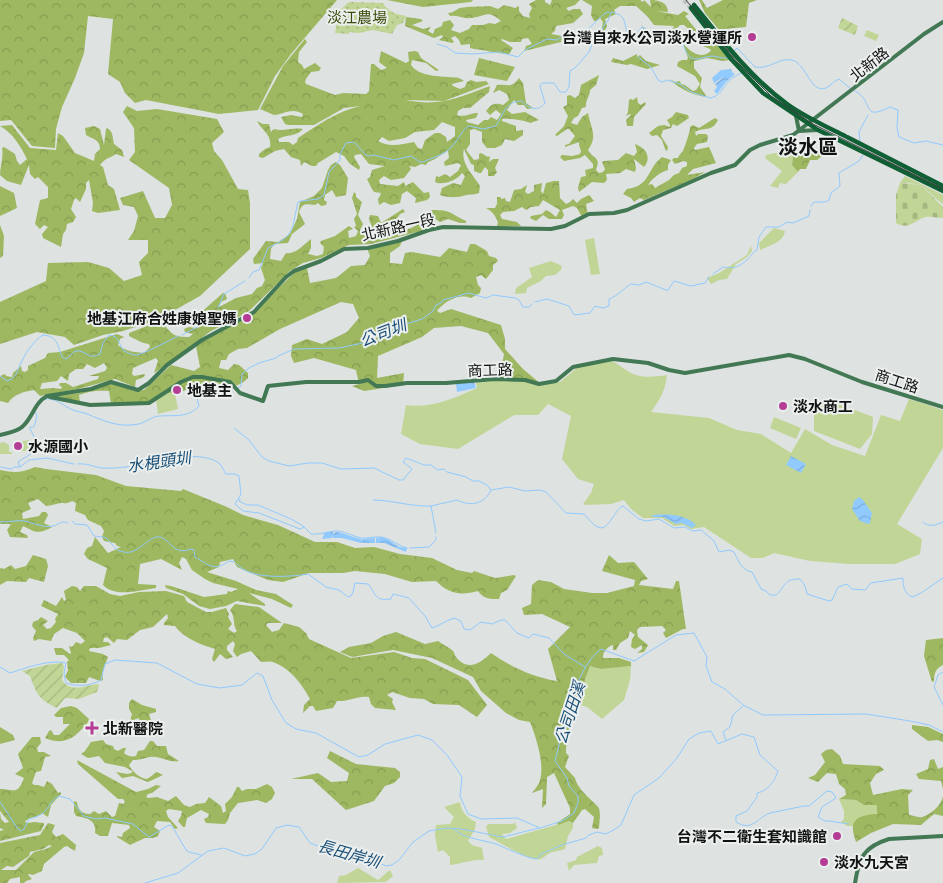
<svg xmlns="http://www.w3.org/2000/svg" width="943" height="883" font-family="Montserrat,'Noto Sans TC',sans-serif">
<defs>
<pattern id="forest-crowns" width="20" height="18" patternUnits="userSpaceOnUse" patternTransform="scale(1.25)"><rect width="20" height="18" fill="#9db860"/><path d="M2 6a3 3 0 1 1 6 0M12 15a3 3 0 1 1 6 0" fill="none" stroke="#869d52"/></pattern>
<pattern id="cemetery-stones" width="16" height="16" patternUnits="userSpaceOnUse" patternTransform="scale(1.25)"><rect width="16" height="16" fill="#c1d696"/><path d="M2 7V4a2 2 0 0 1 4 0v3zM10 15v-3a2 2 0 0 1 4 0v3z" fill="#a5b780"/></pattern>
<pattern id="park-dots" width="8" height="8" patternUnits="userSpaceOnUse" patternTransform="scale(1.25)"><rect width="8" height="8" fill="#c1d696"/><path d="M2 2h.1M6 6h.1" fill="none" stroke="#a5b780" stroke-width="1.8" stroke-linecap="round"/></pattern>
<pattern id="garden-furrows" width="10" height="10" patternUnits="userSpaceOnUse" patternTransform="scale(1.25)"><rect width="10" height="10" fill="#c1d696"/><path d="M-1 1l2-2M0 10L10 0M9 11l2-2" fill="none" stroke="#a5b780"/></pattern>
<pattern id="water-waves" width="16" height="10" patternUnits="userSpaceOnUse" patternTransform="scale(1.25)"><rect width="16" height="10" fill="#91cafe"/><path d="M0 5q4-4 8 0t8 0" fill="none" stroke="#7cacd9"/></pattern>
</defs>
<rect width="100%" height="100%" fill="#dee2e1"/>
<path fill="#c1d696" d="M867,30L879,35L876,41L864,36Z
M790,150L793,158L792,165L798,172L786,184L780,183L778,188L770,186L782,171L765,158L766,155Z
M905,176L943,195V204C923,190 929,183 900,183Z
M774,228L785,231C783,243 770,245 760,250L759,243Z
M594,238L600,274L591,275L585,240Z
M751,246L752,251L747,257L736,264L727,279L719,280L711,284L707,278L719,273L747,255Z
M551,261L562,266L561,270L555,275L546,276L541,281L527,288L526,293L515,294L516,288L532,277L529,268Z
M611,361C617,363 621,367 626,370C639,379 652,377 667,375C665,392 660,399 651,412L709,418L737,430L761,434L791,453L805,429L832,445L865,456L881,415L900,421L909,399L943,410V448L897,524L922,539L920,554L895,564H849L810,561L774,553L763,558H751L704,527L691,529L684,525L674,526L662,518H643L631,509L624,500L611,504L586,505L583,504L591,493L594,484L578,479L562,459L571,416L548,404L538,415H514L458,449L420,444L401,434L406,405C431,409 454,398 477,388L476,381H525L541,385L560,382L578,367Z
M166,393L175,394L178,409L158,414L156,398Z
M826,399L873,417L872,434L860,449L814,431V414Z
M774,417L801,428L796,439L770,428Z
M29,440V451H18V442Z
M4,442L9,445V452H12V454H0V443Z
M590,666L601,669L631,666L630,680L624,700L602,719L587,707L577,704Z
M839,799L856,800L864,805H877V814L855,821L853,826H847L841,822L844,819V811Z
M460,802C461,812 467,818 476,822L475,829L468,841L472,845L482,848L484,860C472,859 462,864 450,865V857L443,850L438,852L435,835L436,825L450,824L454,817L444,807Z
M570,821L573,823V828L568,836L565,849C561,851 554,851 550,853C546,855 544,858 540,859C531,862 499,842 489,837L486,826L489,824H513L515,822L517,828L510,833L502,834L506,839Z
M598,846L602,848L603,855L599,856L597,863L574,865L569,871L567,863L576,860L577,857Z
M358,868L378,880L390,870L393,876L386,882L337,883L339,876L346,875Z"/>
<path fill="url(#forest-crowns)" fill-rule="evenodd" d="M0,0H337L291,54L275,76L258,110L219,114L146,100L135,103L125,93L120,82L108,74L113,19L88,16L84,53L75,78L62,107L56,129L55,148L32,146L11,120L0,121Z
M387,0H473L471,2L423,7Z
M536,0H545V2L550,5L552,0H580L575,5L566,8L569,11L573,9H580L583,14L573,23L556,26L555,31L551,34L562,36L561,42L524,51L526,46L532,44L528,38L522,39L521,42H510L502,39L501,40L513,48L509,54C500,54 495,52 487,51C481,49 476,50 470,48V44L461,45L459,40L455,36L451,38L454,42L452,43L439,40L443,37L442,35L434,38L405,26L406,17L421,19L423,21L412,25L423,29L431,27L428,31L433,34L435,29L442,26L443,22L450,20L454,25L451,30L460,33L469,29L472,25H483L489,23L495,24L501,21C488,9 486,16 471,18C464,19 457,15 450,16L448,13C453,13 455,10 460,8C469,6 481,7 490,6L498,9L504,5L515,8L519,6V11L523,16L530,18L529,14L532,8L529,4Z
M582,0H640L643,2L644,0L651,7L650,0C658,0 668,2 668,12L656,11L678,15L684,11L689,14L685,16L698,32L696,37L708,43L713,41L715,42L729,60L723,61L707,58L694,61V68L702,78L700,87L707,97C696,96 678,89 670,79L675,82L680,81L681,84L685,85L693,91L696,90L700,84L695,76L677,66L678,62L682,60H687L688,58L683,43C690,52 701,60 711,51L710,49L696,43L692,32L684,25H680L676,29L680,35L652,43L641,25L647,30L650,35L656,32H671L674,26L654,25L647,16L636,6H620L614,10L616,14L605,19L607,26L604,32L601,33L603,22L600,18L596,21H594L591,15L592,6Z
M699,0H702L707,8L723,0H757L749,3L746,27L725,29L728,32L724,36L705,13Z
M305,39L307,42L299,52L298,62L302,65L304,69L315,63L321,68L319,71L311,72L306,79L305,82L306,84L335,95L343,93L366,94L369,91L371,64H374L381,70L387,68L379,62L381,51L406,63L409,61L408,52L415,51L418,52L421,58L439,70L436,71L426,63L412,60L411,65C419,76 436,76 448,77C455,78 458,76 464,81L452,84L453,86L460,89L465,87L467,82L471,80L476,82L486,81L489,84L444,101L405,100C440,107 457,98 490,86L489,92L470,108H463L458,111L457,115C466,118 471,112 478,113L476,118L466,120L467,122L478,125L484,120H488L491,117L497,120L501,114L496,110L490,115L486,111C491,104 495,102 503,105L509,100L507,94L499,90L493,93L497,85C508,84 511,89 519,78L523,83L526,103L533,108L527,109L524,105H518L514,100L507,110L512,114L525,112L539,120L530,123C525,120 506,118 502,119V121L516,126V131L523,130V135L514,141L505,139L502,145L495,148H487L482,142V132L474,129L470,130V144L466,150L474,160L479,159V154L481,153L488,157L490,156L489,162L493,159H499L495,168L497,172L494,176H488V170L485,167L481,173H479L474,171V165L471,164L464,149C460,163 473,175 480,186L479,193C474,195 470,194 466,195C457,198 449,198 440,195L442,188L453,183L461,185L465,176L462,173C457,180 443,186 435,182L436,176L439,177L445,174L450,177L458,171L461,165L458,163L445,166L444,162L449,158L448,151H447L435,159L428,162L426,165L421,164L415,167L409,166L411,169L404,178L391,180L384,176L379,180L380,184L398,186L404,182L405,186L413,182L424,193L429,192L430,197L427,200L415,203L416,198L407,191L402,194L400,203L391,205L384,202L379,205L378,199L380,196L381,193L374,192L372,189L367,179L370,177L372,170L385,166L369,164L361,154L355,155L354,157L360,167L359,170L350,164L344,156L336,152L318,163L316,166H312L304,162L301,166L300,160L291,157L284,149L275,151L263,158L259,157V154L265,149L270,147C272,134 262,131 257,121L263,124H269L271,132L274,129C282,132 293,127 303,129C297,137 286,134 278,139L279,142H289L293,145L297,142L298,138C318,125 337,111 361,106L344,108L314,125H288L285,124L281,117L291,115L302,117L303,114C293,107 284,114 274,115L260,109L283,66ZM442,122L455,127V136L447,142L446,137L440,133H435L425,140L422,149L418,148L414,142C402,144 389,148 378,141L382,137L389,141L405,138L415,132L434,130Z
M637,54V57L640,55L646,61L660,65L647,69L631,64L627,65L611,62L613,58L623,61Z
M479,58L515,67L507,81L474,75Z
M599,75L596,85L590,90C590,96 585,101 586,107L582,108L578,116L574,118L571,123L577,125L582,117L588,113C591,129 598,136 588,150C594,160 601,156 596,170L599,173L603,172L605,169L602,162L604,161L618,160L626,153L634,156L637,152L635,144C646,148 652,157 644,167L634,159L636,168L635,172L626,169L620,173L606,174L607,180L604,183L592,182L579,192L578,188L581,177L586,176L585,170L593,168V164L585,155L580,158L564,161L560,157L562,155L572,156L580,154L581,151L579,145V142L565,147V145L569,144L575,136L569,129H567L557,136L555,135L564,126L568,116L563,107L567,105V96L570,95L575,98L579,95L581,85Z
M637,97L638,103L641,105L645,102L646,104L634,117L633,126H627L626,120L631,115L630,114L626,116L628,112L629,100L631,99L633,100Z
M127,106L137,111L157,109L217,119L224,132L212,143L214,151L222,160L238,189L248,190L250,203V249L200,296L157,320L123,331L103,335L74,345L65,337L37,332L0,344V302L46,281L48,263L88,262L109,268L124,281L142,275L139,262L148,253V240H128L134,231L138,216L134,207L123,205L120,198L143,191L155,218H165L172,205L169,188L129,160L135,152L134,128L123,112Z
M676,112L688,115L689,118L677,126L673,124L671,128L663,130L661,136L668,147L667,151L665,149L662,140L657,135L652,136L649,133L658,126L664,125L670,127V125L667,120L672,117Z
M715,118L718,120C711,133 706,126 695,132L696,136L698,134H706L708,136L707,142L697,144L694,148L695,150L709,147L716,163L693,169L687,175L705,172L693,179L644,200L640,198L634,202L631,198L623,194L627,189C651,186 647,168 662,157L671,160L668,165V170C662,171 651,179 648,185L652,184L655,188L669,180L674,175L679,173L682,168L687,166V162L683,161L675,164L672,160L674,158H678C679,155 681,153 683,151C684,149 691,129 690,127L693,125L699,128Z
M12,125L30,148L56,150L58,133L63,136L75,153L94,161L95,154L100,149C100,139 92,139 86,135L85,128L94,126L100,129L104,145L106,129L107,128C114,132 112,137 114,144L122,150L124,157L116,154C111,158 106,157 100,165L103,167L108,185L114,189L120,210L98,213L92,211L93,203L89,180L86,183V189L80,202L76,198L74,200L71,209L76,217L73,222L67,224L66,230L63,234L61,247L43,238L42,234L48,227L44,225L40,229L35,224L40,200L48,198V187L38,177L35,179L30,174L29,165L21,185L7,181L0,175C0,166 4,157 2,148L4,147L15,154L17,161L20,165L27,159C21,147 13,133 0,126Z
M814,148L822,156L817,160H810L806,169H800L798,172L792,165L793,158L790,150Z
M336,162L340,165L348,178L346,195L336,197L332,190L325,195L324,200L327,202L326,205L321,206L318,203L315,205C308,204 302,202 299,212L305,224L292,234L288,243L274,244L271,249L270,259L281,261L286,253C295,255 303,245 311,239V248L308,254L317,256L323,254L324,247L320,243L321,241L335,236L349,226L353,229L348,231L349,238L356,236L358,231L354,227L356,226L354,219L357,214L352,198L354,192L356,194V197L362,202L358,215L363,224L360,230L364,232L368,231L372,227L369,219L370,215L378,216L381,223L403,209L405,212L400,214L395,221L401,226L399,233L401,235L406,233L408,229C417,227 426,217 432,210C452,210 449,213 466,221V223H460L448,219L440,222L434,218L427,220L425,222L428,228L421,231L371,244L349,245L321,258L303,263L290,271L248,312L211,331L156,372L154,373L158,361L156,358L133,368L132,374L134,376L145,374L144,377L136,380L135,387L115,379L78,389L40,396L34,390C23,392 14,394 8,403L0,401V376L5,374L6,376L12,377L13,373L21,366L22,371L25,372L28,370V366L45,358L48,353L60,352L117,334L124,337L120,339L118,345C126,352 136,352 144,353L150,347L149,344C140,343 136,339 129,336V333L157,322L162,323C173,334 172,337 189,337L193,334L185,332L184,329L189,327L196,328L199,324L191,322L188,320L199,314L223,293H225L227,299L221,302L219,307L236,298L252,294L257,288L262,286L265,280L261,268L263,263L254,264L253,259L266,241L278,242L290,234L297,219L300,202L314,196L322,188L328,170L331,165ZM104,363L107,368L105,371L89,376H99L98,379L73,387L66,383H60L59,385L62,387L61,389L54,388L40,389L42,383L57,381L61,376L68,381L69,374L76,369H83L87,364L95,368Z
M554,181H559L560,198L566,204L570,202L573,199L577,203L581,199L589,195L594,201L586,204L588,215L582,217L577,208L573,206L562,210L564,215L562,219H549L543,215L536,221L530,218L531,216L542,214L546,210L550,212L556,217L560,210L543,200L539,206L531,207L526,210L522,207L514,211L503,212L500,215L502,219L517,222L521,226H497L498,222C495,215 492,211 486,208H495L497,204V197H500L502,199L505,198L506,201L510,202L514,190L521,189L527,185L525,192L528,194L534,191V185L542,183L541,191L543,194L546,183Z
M0,186L14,193L17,208L0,216Z
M0,225L4,236L3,256L0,258Z
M402,241L400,246L390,253V263L402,264L405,253L412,252L440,257L449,248L467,252L470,244H475L487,251L489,256L496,258L498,261L493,265V270L486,279L481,275L476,277L478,285L481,288L480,293L471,298C458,293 444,302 437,311L440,313L451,309L501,325L505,339V349L523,369L541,384L525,381L499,380L504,354L488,333L461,326L434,328L422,337L378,356L377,378L404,373L403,385L364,391L352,386L359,384L356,370L314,358L294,363L291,356L292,345L307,339L322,344L347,332L359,318L353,304L341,302L280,329L247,348L238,349L229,354L226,360H221L219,368L228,370L234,364L239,365L248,373V378C230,396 219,378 203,383C190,387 181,395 166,393L148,403L111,404L109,391C98,390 89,391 79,395L80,403L47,397L80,393L112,383L134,391L144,390L171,365L194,371L200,367L196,346L237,320L254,312L294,273L307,268L310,283L336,278L351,266L365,265L370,256L367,248Z
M35,467L46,469L96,475L126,486L181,491L183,489L227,507L243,515L278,525L315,542H337L355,548L374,547L400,554L432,558L457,570L472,573L474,571L495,578L514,575L516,576L507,590L501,593L499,599C489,599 484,599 478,591C461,596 449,594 436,581L412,582L385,574L355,571L343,573H309L283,582L268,580L237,567L233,559L220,562L219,567L207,572L236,581L256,590L276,594L293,605L291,608L272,599L249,593L265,604V606L237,601L226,606L210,609L199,606L183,594L166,588L165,585L171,586L204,597L227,594L228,591L231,592L238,589L213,583L205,579L192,570L186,559L182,557L179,563L182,570L161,559L140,564L138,584L156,585V588C140,590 116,598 103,585L107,568L88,559L84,554L87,548L92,546L95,537L108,553L121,547L117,546L115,543L104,541L102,537L104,531L101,526L88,520L85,515L75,511L76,503L72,501C67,504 66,503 61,503C58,503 51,506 46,506L38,499L28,503L31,509L22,513L23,519L39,516L42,512H46L48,515L44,523L52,527C38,535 35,532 23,526L20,532L27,535L28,538L10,537L7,530L11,524H0V470C14,473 22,473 35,467Z
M33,555L46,559L48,566L44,582L29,578L26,582L7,581L0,585V568L4,569L11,565L15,569L26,566Z
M609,555L618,563L634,562L648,579L641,581L639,585L673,589L676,581H679L686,629H683L666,638L663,633L666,630L662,626L640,627L637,630L638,637L648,645L644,652L637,653L642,649V645L635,649L631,647L632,639L635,635L630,631L628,638L620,643L616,650H613V645C608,646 602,653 603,658H619L631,662V666L601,669L590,666L571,719L566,748V753L569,756L565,767L575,778C577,789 591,799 599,808L600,815L599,828L597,829L592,828L594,817L585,809L582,810L573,823L569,821L558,825L557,823L570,814V808L554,773L547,777L546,804L542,808L543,789L532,793C534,790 537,787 539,783C546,767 536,737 530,722L519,720L506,713L481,691L473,677L432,658L393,650L352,657L340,652L349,647L371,643L383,636L396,632L425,644L438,641C442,644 448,647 452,650C456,654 453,653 456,657C468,672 481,663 491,653C511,667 533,677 557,681L548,649L570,627L542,614L524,615L522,608L531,604L532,585L538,580L551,582L564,589L592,593H607L634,586L635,580L602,571Z
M72,586L77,587L80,591L84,586H96L110,594L120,596L139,592L166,591L184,596L187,602L206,612H212L226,608L229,614L228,617L232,624L228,629L234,633L237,631C232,625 236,617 230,610L235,604L259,607L282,623H268L266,625L272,632L279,630L284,623L299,627L306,633L309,639L351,658L394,652L412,658L425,659L468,680L487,705L477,717L459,705L433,704L424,699L410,698L392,692L387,695L393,699L392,702L396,710L375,708L371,704L369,697C358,695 348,702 337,701L333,708L316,711L313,706H310L303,713L304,705L310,699C301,683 290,668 273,662C269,661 265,662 261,662L251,651L241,654L237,657L233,651L235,644L233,641L227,646V650L233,657L226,659L220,654L214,662L212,659L215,649C202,645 183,638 175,626L164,625V623L168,618L167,614L153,627L140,630L127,640L117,639L114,643L107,637L104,638L103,642H108L111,645L99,648H90L89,651L103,654L108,657L102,673L103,680L100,681L89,677L86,683H71L65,677L68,670L67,662L69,660L64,655H56L54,648H62L70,654L71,653L69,646L72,647L76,642L81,644L85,641L77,633L63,628L54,634L51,641L39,639L34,641L33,638L36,631L32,626L33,622L38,620L41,617L48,621L43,625L47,629L51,628L56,622L55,619L58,614L41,606L44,600L56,606L62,597L64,601L66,600L64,591Z
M943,638V665C936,668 934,673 934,681L932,682L924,656L926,640Z
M132,699L142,705L156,709V712L149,714L151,720L145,726L140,728L139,718L130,721L132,714L129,709V703Z
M71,706L77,708L90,720C76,736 67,747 45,738L49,731L51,730L54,735H59L70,724H63V717H56L54,715L61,708Z
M912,725L928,727L943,734V742L937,740L928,741L912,729Z
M0,727L13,735L15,740L0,744Z
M32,737H40L41,743L37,748L38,752H44L51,756L45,757L41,771L36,772L32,783L34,785H38L44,787L47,781L52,784L58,793L61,792V794L51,805L48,817L42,813C37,818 29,816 25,822L28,823L34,822L44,823V825L41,831L0,841V831L4,830L0,828V813L1,819L5,823L9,822L0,811V789C15,789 17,796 24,778L15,774L23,768L18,754Z
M103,740L106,744L113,746L114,749L118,751L123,748H126L124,753C127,756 132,757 136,756L138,751L144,750L150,741H153L157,746H166L168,754L179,761C169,763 159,755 150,757C144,758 140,760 133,760L129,765C131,770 139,778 146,779C149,779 154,773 157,772L163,775L148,782L133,776L122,778L116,772L127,774L132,773V771L125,767L105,763L99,756L88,758L81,754L85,751L91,742Z
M832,749L840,756L843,764L880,766L884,770L876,774L870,783L873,795L902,789L913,790L908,795L909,815C912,815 918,818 922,817C931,815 942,804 943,796V816L934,814L921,825L893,824L871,833L856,842C855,838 852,831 853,826C854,816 869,814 877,814V805H864L856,800L839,799L846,795L845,789L839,784L836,774L827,773L818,782L808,778L815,775L825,762L821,754L826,750Z
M330,751L356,764L395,768L400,772V777L394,783L385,786L374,801L346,810L312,779H291L318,773L331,782L347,781L349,773L327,758Z
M934,759L938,769L943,767V789L941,781L919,779L916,774L928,769L930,760Z
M77,760L136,792L148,789L156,785L161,786L152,793L148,794L146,797L149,798L157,797L168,801L176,796L184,805L190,807L196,804L205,803L209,797L221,806L223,813L226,811L225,804L232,797L237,787H239L242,791L247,789H256L267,784L272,787L275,793L272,799L266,803L257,800L238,803L230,813L228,820L225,824L206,823L204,819L208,817L209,814L201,810L187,818L185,827H183L178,821L181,816L182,811L169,809L166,811L168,817L178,828L175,829L170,822L157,821L154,827L160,831L158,836L153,838H145L130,845L117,837V836L122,837L123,833L130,828L129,825L112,823L108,836H100L95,833C97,820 87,818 76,816L74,812V801L77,802C78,810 82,814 90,814L94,811L99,814L106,811L112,817L115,816L119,803L123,804L125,802L123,799H118L78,764Z
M48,823L55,825L52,832L56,837L63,834L76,845L75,851L67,846L64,847L44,864L42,871L33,875L29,874L28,875L32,879L26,881L24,883H20V877L10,879L7,883H0V843L40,835ZM49,845L52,846L46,849L34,852L16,870H1L7,866L13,867L29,856L30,852L43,849Z"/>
<path fill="url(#cemetery-stones)" d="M900,183L919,185L926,190L943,207V218C937,218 932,216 926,217C915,219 910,231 896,223V195Z"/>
<path fill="url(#park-dots)" d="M349,2L383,3C388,12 396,14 406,16L403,23L397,25L392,34L373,30L359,33L349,32V34L335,33L339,11Z"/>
<path fill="url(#garden-furrows)" d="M842,18L858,26L855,35L838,28Z
M62,663L64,666L62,680C71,693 84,686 97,684L99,685L97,692L79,699L65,698L57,708C39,700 36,693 30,676L22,671L46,665Z"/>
<path fill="url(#water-waves)" d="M731,69L732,72L735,74L726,82L717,94L714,91L717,87L715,84L725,76L714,83L712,78L721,70Z
M474,382L476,388L457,392L456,384Z
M791,456L806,464L801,473L786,465Z
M859,497L863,500L872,513L870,523L868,524L860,521L852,509L854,501Z
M653,515C668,514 685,514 696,525L692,528L682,523L676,524L663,517H652Z
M325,532H333V534L336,532C345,533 352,537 361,539V540L363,539L375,538V543H362L361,541V543L342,538H333V535L332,538L322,539Z
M382,537L389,540L399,547L407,548L406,552L384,543H376V538Z"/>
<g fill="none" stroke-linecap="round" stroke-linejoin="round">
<path stroke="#91cafe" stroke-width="1" d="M437,44L447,47L455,53L472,54L499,52L518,57L525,50L547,39L557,40C565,33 576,32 586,31L605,13L609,12
M730,55L737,48L755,67C768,70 780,57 792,60C807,64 810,94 826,88C831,86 833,81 839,79L851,89
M638,57L651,67L658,80L662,82L667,80L680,84L691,92L710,98C721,96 722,88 729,81C734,76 741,73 747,70
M855,91C875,101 860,122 890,107L898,110L897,128L899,137L914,143L926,141L943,145
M860,141L859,132L868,115
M811,206L814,202H825L829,200L831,193L840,186L839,173L859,161L863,155
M713,274L723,267C734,269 739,267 748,259C752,255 752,253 757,250L759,237L766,227H779L787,222L793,223L809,216L810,210
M249,278L253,272L259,270L268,248C297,234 291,230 298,202L301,201L318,199L324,195L329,172L340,160V154L346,143L354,142L366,155L369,156L374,155L394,160L411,156L420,162H423C431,158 441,156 448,150C457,144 460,131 469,126L483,129L496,126C503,114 506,101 522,101C529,109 538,112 545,103L540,86L542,83H554L560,92H566L569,87L570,71L576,67L589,52L595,37L602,30L606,22L608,21L611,12C629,16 622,23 629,36L634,37L642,27L648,30L652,40L677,31C684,37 683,59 696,59C701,59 707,56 712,56C718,56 721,59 727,58
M535,302L547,299L569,306L574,315L590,313L595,306L603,308L609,306V299C619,295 623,289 631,284L639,285L646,282L666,290H668L674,281L691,286L705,283L709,277
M218,308L224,294L245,281
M182,335L205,323L218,311
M0,376L7,381C16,378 17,372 20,365C24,355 34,340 43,335C58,336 58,347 62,357L66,359C70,357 72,352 76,351C85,349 88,361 100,354L103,343L109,335C120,336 118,344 124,351C127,352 132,355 135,355C140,356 170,340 178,336
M238,388L241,386L242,374L249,368L259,363L276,358L278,356L294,349L339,348L363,343L381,332L422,319L433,311L436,305L441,303L443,300L469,293L486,298L493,295L515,298L519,300L523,307H529L532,304
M45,399C55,397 63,406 73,410C77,412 83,412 87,414C105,421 118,428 139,424C146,422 153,416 160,416C175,415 188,418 199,406L197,398L201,391C212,391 222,390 233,388
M234,428L249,440L262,457L269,461L289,466L308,463H322L341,469L374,468L399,480H403L412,469L403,462L406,458L424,465H431L438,470L444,469L447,472L466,477L473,481H479L487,485L491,490L509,487L525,491L540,490L546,492L566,513L584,514C588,518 591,523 596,526C608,535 614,509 623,506L639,519L646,521L659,519L674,528L685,527L693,531L701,530L714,541L719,552L729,550L734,552C738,560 742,571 752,572L761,589L766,591L770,595H776C786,586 783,579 800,579L805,586L807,594L829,601L832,600L838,587L847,584L852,589L865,590L871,583L903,578C903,586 904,593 912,597C924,593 933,584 943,578
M78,464C88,463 93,467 102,468C116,469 130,466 144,465L148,464L150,461C169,458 205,451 220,464C222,466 224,471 226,474H235L239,476L241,494L235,504L243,511L259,513L300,529L304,527
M0,467L11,469L15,467H20L29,460L47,458L74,464
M20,467L18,462L37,450L38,444L30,429V427H34L37,416L35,412
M240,499L239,501L247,505H258L291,519L303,526L311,534C320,535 328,531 338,531C346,532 353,536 361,538C369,539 377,535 385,538C393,540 398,546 407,548
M373,500C393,500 411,507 431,506
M72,521L75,524L87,525L94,536C99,537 102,536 106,538C114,544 112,550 124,552C136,555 146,540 156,537C170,535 171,557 191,549L194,550L195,557C209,565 214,572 229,561L235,562
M0,522C5,522 22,520 25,521C33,523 43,528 53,526C60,524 61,520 68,523
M923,522C929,528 936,525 943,522
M436,533L431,506L457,500C471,507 485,504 491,490
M410,548L429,547L436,540V537
M237,564C249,580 290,577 308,574L326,587L339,590L348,597L351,596L353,592L355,583L368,584C377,595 374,601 391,599L393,594L409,598L425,616L432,628C439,626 445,621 454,618L461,621L464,629L470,630L481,622L492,624L501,620H505L517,633L529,638L533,634L549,638L564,654L585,667
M0,667L10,673C26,668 49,659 66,663L64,673L66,683C77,687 91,686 101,680L105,664L115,660L157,663L197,684L220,688L242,685L257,673L263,676L272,700L286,723L296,729L316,733L359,757L368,755L385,744L418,735L432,740L447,755L462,777L460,796L468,814L481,819L517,818L540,828L562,821L574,813L578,803V796L569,786L567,778L555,761C563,731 575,667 601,649L634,661L676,635L694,633L707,657L706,666L712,682L725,689L743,705L763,715L866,714L910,721L929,725L943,732
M943,672L938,675L934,687L943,705
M726,740L723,732L730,727L733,715L743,706
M0,802L18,829L21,831L24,829L29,819C51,814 45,804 59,796L70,799L84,816L96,819L105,818L133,824L149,837L169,825L172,826L186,850L189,852L201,855
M454,829C466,841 488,839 503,847C512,851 528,858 537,859L541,854L562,845L586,838L589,835L597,832L606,834L615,829L621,825L634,795L659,778L677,758L689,739L699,733L711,731L718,744L742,734L754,737L760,755L778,771C775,781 768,791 757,793V797L747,811L736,816V822C752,832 757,818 770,813L804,806H809L827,791L832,792L836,798L822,807L818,817L825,821H829L849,824
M145,883L178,873L208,851L224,848L245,856L255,854L262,849L276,828L287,825L299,827L310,843L337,853L372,860L386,866L392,865L400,859L413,842L429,831L447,828L461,829L503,837L539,828"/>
<path stroke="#bfc3c2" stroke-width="4.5" stroke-dasharray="4.5 2" stroke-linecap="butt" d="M684,0L691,8"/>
<path stroke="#437855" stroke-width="4" d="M796,116L799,131L818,130
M50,397L90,405L149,403L181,382L193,377H202L230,382L240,393L263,401L268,386L306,382H359L368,380L376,386H385L407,383H446L495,379L525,380L539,384L556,381L573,367L613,359L648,363L669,370L685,373L789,355L805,359L862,382L943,407
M0,435C8,433 16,432 22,427C33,418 34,403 47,396L91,389L111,382L138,390L149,383L167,365L202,340L254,312L286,277L294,271L321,261L344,249L368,248L398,241L429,230L443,227L551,229L565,226L589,214L614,213L627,210L711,173L735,165L750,150L760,145L793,135L924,34L943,22
M855,883C859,858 863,847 889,839L943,836"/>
<path stroke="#115f35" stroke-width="4.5" d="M694,5C723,41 750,77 787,104C805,117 825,126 845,136
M691,8L731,59L763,93L818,130L943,191
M847,137L943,186"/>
<path stroke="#3e403f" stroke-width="1" d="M686,0L737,62L771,96L813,124L943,189"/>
</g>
<g fill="#b43e96" stroke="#ebefee" stroke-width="2">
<circle cx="752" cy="37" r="5"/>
<circle cx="247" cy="318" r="5"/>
<circle cx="177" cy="390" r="5"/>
<circle cx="783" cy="406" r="5"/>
<circle cx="18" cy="446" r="5"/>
<path d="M89.5 720.5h5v5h5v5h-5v5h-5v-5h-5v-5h5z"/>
<circle cx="837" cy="836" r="5"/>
<circle cx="824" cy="862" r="5"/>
</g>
<g text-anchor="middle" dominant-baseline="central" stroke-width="4" stroke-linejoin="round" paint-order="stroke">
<g font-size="15" fill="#3a4a07" stroke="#ebefee">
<text x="357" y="17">淡江農場</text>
</g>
<g font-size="15" font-weight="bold" fill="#111212" stroke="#ebefee" text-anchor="start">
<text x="742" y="37" text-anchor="end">台灣自來水公司淡水營運所</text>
<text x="237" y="318" text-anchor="end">地基江府合姓康娘聖媽</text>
<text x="187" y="390">地基主</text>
<text x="793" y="406">淡水商工</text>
<text x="28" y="446">水源國小</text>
<text x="103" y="728">北新醫院</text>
<text x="827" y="836" text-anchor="end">台灣不二衛生套知識館</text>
<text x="834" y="862">淡水九天宮</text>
</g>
<g font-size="15" fill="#111212" stroke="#ebefee">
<text transform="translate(869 64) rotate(-38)">北新路</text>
<text transform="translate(398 227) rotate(-13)">北新路一段</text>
<text transform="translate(490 370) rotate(-2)">商工路</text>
<text transform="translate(897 381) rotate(18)">商工路</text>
</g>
<g font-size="16" font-style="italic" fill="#194e77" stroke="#ebefee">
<text transform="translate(383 333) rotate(-21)">公司圳</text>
<text transform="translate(159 462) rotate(-8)">水梘頭圳</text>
<text transform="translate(570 713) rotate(-72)">公司田溪</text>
<text transform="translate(349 854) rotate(16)">長田岸圳</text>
</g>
<g font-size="20" font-weight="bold" fill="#111212" stroke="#ebefee">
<text x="808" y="147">淡水區</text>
</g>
</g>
</svg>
